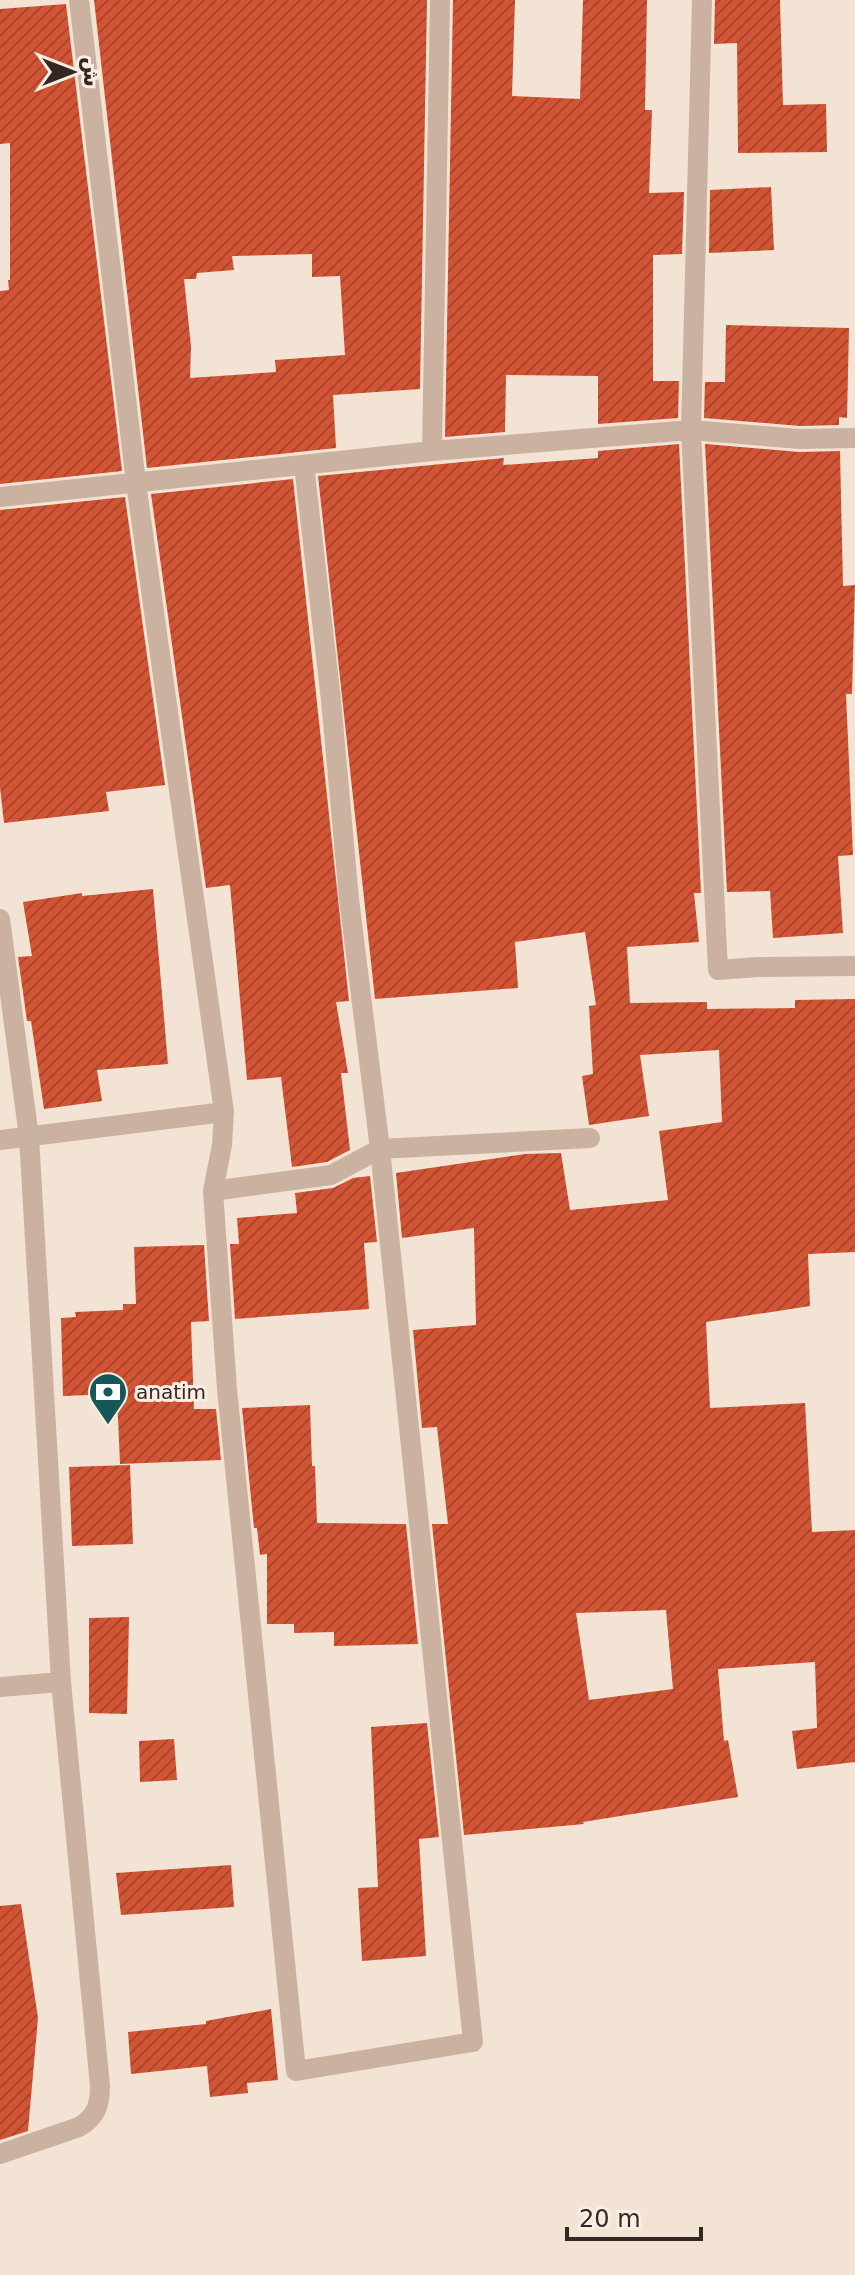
<svg xmlns="http://www.w3.org/2000/svg" width="855" height="2275" font-family="'DejaVu Sans',Cairo,sans-serif">
<defs>
<pattern id="building-hatch" width="6" height="6" patternUnits="userSpaceOnUse" patternTransform="scale(2)"><rect width="6" height="6" fill="#d15434"/><path d="M-1 1l2-2M0 6l6-6M5 7l2-2" fill="none" stroke="#aa462c"/></pattern>
</defs>
<rect width="100%" height="100%" fill="#f3e3d4"/>
<path fill="url(#building-hatch)" fill-rule="evenodd" d="M94,0H427L420,389L333,395L336,448L147,468ZM312,254V277L340,276L345,355L275,360L276,372L190,378L191,346L184,279H196L197,273L234,270L232,256Z
M453,0H515L512,96L580,99L583,0H647L645,110H652L649,193L684,192L682,254L653,255V381H679L678,418L598,424V376L506,375L505,432L445,437Z
M715,0H780L783,105L826,104L827,152L738,153L737,43L714,44Z
M66,4L122,471L0,484V291L9,290L8,280H10V143L0,144V9Z
M771,187L774,250L709,253L710,190Z
M726,325L849,328L847,418L839,417V425L800,426L704,418L705,382H725Z
M679,444L701,893H694L699,942L627,947L630,1003L707,1002V1009L795,1008V1000L855,999V1252L808,1254L810,1306L706,1322L710,1408L805,1403L812,1532L855,1530V1762L797,1769L792,1731L817,1728L815,1662L718,1669L724,1741L728,1740L738,1797L583,1822L584,1824L464,1835L432,1524H448L437,1427L422,1428L413,1330L476,1325L474,1228L402,1238L396,1173L525,1154L561,1153L570,1210L668,1200L659,1131L722,1122L719,1050L640,1055L649,1116L589,1125L582,1076L593,1074L589,1006L596,1005L585,932L515,942L518,988L375,999L318,476L504,458L503,465L598,458V451ZM666,1610L673,1689L589,1700L576,1613Z
M705,444L799,452L840,451L843,586L855,585L852,694H846L853,855L838,856L843,933L773,938L770,891L727,892Z
M293,479L349,1001L336,1002L348,1073H341L350,1150L327,1162L292,1167L281,1077L247,1080L230,885L206,888L151,494Z
M125,497L165,785L106,792L109,811L4,823L0,787V510Z
M153,889L168,1064L97,1070L102,1101L44,1109L31,1021H27L18,957L32,956L23,902L82,893V896Z
M370,1176L377,1242L364,1243L369,1309L235,1319L230,1244H239L237,1218L297,1213L295,1193L333,1188L353,1178Z
M204,1245L209,1321L191,1322L194,1409H216L221,1460L120,1464L117,1394L63,1396L61,1318L76,1317L75,1312L123,1310V1304H136L134,1247Z
M310,1405L312,1466H315L317,1523L406,1524L418,1644L334,1646V1632L294,1633V1624H267V1554L260,1555L257,1528H254L242,1408Z
M130,1465L133,1544L72,1546L69,1467Z
M129,1617L127,1714L89,1713V1618Z
M427,1723L439,1837L419,1839L426,1956L362,1961L358,1888L378,1887L371,1727Z
M174,1739L177,1780L140,1782L139,1741Z
M231,1865L234,1907L121,1915L116,1873Z
M21,1904L38,2018L28,2131L0,2140V1906Z
M271,2009L278,2080L247,2083L248,2093L210,2097L207,2066L131,2074L128,2032L206,2024V2021Z"/>
<g fill="none" stroke-linecap="round" stroke-linejoin="round">
<path stroke="#cbb2a0" stroke-width="20" d="M79,0L136,483L224,1112L222,1145L213,1191L227,1389L296,2071L473,2042L380,1149L349,899L331,700L304,465
M702,0L691,430L718,970L758,967L855,966
M432,451L440,0
M0,497L432,451L691,430L800,439L855,438
M0,919L29,1137L61,1682L100,2086C100,2105 96,2117 79,2127L0,2154
M0,1140L224,1112
M213,1191L331,1175L380,1149L590,1138
M0,1687L61,1682"/>
</g>
<defs>
<symbol id="bank-pin" viewBox="-11 -11 22 30"><path d="M0 17L-7.5 6A9.5 9.5 0 1 1 7.5 6Z" fill="#165759" stroke="#faeee1"/><path d="M-6-4H6V4H-6ZM0-2.3a2.3 2.3 0 1 0 0 4.6a2.3 2.3 0 1 0 0-4.6Z" fill="#fff"/></symbol>
</defs>
<g fill-rule="evenodd">
<use href="#bank-pin" x="86" y="1370" width="44" height="60"/>
</g>
<g text-anchor="middle" dominant-baseline="central" stroke-width="6" stroke-linejoin="round" paint-order="stroke">
<g font-size="20" fill="#342824" stroke="#faeee1" text-anchor="start">
<text x="136" y="1392">anatim</text>
</g>
</g>
<g transform="translate(72 72) rotate(90)" stroke="#faeee1" stroke-width="6" paint-order="stroke">
<path d="M0-6L14 30L0 20L-14 30Z" fill="#342824"/>
<text y="-12" font-size="22" font-weight="bold" text-anchor="middle" fill="#342824">ش</text>
</g>
<path d="M567 2227v12h134v-12" fill="none" stroke="#342824" stroke-width="4"/>
<text x="579" y="2227" font-size="24" fill="#342824" stroke="#faeee1" stroke-width="6" paint-order="stroke">20 m</text>
</svg>
